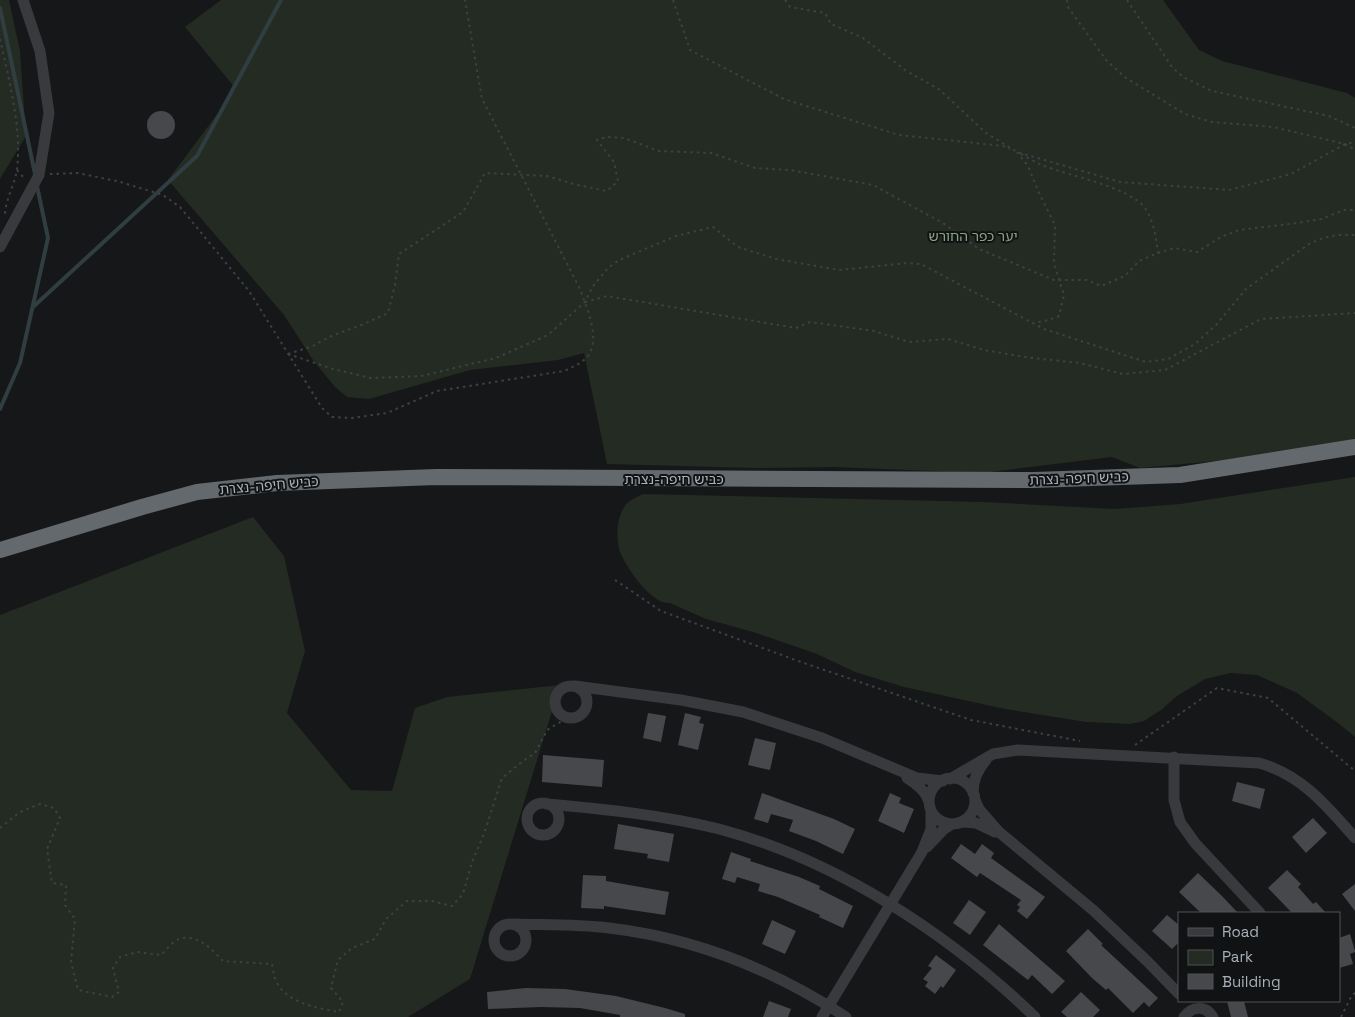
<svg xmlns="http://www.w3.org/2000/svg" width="1355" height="1017" font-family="'Space Grotesk','Noto Sans Hebrew',sans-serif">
<rect width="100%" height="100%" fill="#161718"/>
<path fill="#232b23" d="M0,0H9L20,51L26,136L0,179Z
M221,0H1163L1199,50L1222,61L1347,93L1355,98V439L1331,445L1238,459L1140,468L1112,457L982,473L834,467L755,468L607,464L584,353L558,360L470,370L369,399L347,397L335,387L313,360L284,315L168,180L236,89L185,27Z
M1355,477V737L1338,723L1297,693L1257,675L1231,673L1205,679L1177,696L1161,710L1144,721L1130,724L1086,722L1005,709L904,687L855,672L817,654L753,632L706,619L670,603C651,605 624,565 619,549C616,535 617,519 624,507C627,501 637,497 643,494L984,502L1115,509L1180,504Z
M253,517L284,556L305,651L287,713L351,790L392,791L415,708L447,697L560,685L470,979L408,1017H0V615Z"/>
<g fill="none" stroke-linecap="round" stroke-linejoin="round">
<path stroke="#303d41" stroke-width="4" d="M0,8L35,174
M33,307L197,156L281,0
M0,409L20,363L48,238L37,186"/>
</g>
<path fill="#46484b" d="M147 125a14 14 0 1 1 28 0a14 14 0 1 1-28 0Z
M648,713L666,716L661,742L643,738Z
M685,713L701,717L699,723L704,724L698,750L678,745Z
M755,738L776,743L770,770L748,765Z
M543,755L604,760L602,787L542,782Z
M1237,782L1265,789L1260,809L1232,801Z
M762,793L834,819L855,829L843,854L816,841L789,831L793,820L771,814L768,823L754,819Z
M890,793L901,798L899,803L914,809L904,833L878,821Z
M1313,818L1327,833L1306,853L1292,837Z
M618,824L674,834L669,862L647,858L648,854L614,849Z
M961,844L975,854L982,844L994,853L991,858L1045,897L1027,919L1017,911L1020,907L1017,905L1021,900L980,873L977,877L951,858Z
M731,852L751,859L750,861L799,877L820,886L819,889L853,906L843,928L819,917L820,915L778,897L758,891L760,884L737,877L735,883L722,879Z
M1287,870L1301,884L1298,887L1313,904L1316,902L1326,913H1292L1268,888Z
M1198,873L1222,896L1238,913H1201L1179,892Z
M583,875L606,876V881L669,892L665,915L604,906V909L581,908Z
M1355,884V911L1342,894Z
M969,900L986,912L970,935L953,923Z
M1167,915L1179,925V942L1172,949L1152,931Z
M772,920L796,931L785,954L762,944Z
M999,924L1065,981L1052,994L1032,975L1028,980L983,945Z
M1088,929L1103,944L1101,945L1158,998L1149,1007L1144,1002L1133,1013L1108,988L1106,990L1092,978L1066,951Z
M1350,934L1355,951V952L1350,954L1353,964L1339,968V938Z
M936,955L956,970L943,988L941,986L935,994L925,986L928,982L923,979L932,968L928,966Z
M526,988L565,989L616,996L665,1008L685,1014V1017H620V1015L580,1008L541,1007L488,1009L487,992Z
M1081,992L1100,1010L1093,1017H1067L1061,1012Z
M769,1001L791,1009L788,1017H763Z
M1227,1001H1244L1248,1017H1231Z"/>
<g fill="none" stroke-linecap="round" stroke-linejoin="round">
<path stroke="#3e4144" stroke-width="2" stroke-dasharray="2.5 4" stroke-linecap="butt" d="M673,0L690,50L784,99L899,135L1003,146L1010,149
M785,0L790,7L825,13L831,24L863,38L905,70L940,90L986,133L1017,152L1120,182L1229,190L1291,174L1345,144L1355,142
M1067,0L1068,7L1106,60L1126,78L1185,114L1212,122L1273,127L1345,144L1355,150
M1127,0L1172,67L1183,77L1212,91L1329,116L1355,128
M0,39C9,80 22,128 17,169C15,184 6,198 5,214
M1017,152L1028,166L1039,193L1055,225L1054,264L1064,295L1059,316L1049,320L1033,323
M1021,154C1028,158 1035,162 1042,165C1068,176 1128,186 1145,208C1154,221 1156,238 1158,253
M17,170L24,178
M50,174L77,173L117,181L163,195L180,207L249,291L322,408L332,417L352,418L387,413L437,391L564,371C573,367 582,363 588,356C601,338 586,305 579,287L482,99L465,0
M585,302L607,296L796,328L810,322L874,331L909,342L948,339L984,350L1032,358L1080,363L1123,374L1165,370L1261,319L1355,313
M288,354L313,346L329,337L364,324L388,313L395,285L399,254L463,212L485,173L547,176L577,185L607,191L618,181L614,162L597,140L607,137L624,138L659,151L711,153L755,168L790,170L873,185L943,223L979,249L1054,280H1087L1101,286L1125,276L1139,261L1158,253L1174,248L1197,252L1221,237L1239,230L1297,223L1321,219L1344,210H1355
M288,354L333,369L371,378L421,376L496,358L548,335L585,302L593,286L608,268L619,260L676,236L713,227L738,247L776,259L839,270L907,263L921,264L1044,329L1146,362L1168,359L1195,344L1217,324L1246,289L1309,244L1323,238L1337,235H1355
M615,580L661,611L801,662L971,720L1080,741
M1135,745L1217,688L1268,698L1355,771
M0,828L20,812L40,804L54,808L60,818L47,849L52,883L66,885L65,905L75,919L71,962L78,990L112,997L119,992L113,968L120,957L137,952L161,955C166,950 173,941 179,939C198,933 212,950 223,961L272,964C273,970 274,978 277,983C289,1004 318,1008 339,1012L343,1002L331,988L338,960L352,948L375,939L386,919L407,901H432L452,906L463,894L472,862L484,834L502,778L523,761L535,753L547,730L567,718
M1341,1017L1352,995L1355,993"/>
<path stroke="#383a3d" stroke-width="11" d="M0,247L39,175L49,113L40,51L23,0
M555 702a16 16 0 1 1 32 0a16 16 0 1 1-32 0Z
M575,686L681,700L743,712L822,738L917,778L943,781
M1174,757V800L1180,822L1195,843L1260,913
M907,778C916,784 926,791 929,802
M929 801a23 23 0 1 1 46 0a23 23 0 1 1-46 0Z
M950,779L993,754L1018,750L1259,763C1302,775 1327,806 1355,838
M973,793C973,780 977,770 986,760
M975,800L979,809L999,832L1093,910L1147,961L1179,994
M527 819a16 16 0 1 1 32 0a16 16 0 1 1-32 0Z
M546,804C605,809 662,815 719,829C836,860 948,933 1035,1017
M963,822L976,823L995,832
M927,847L944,829L952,824
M494 940a16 16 0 1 1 32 0a16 16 0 1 1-32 0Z
M514,924C545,925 577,924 609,928C695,938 774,970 846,1017
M822,1017L922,852L931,829V810
M1184,1017C1192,1006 1205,1005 1213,1017"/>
<path stroke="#64696e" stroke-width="16" d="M0,550L142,507L197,492L277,483L436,477L1034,480L1180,475L1355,447"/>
</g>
<g text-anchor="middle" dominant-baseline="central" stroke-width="4" stroke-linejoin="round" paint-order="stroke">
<g font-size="14" fill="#87a281" stroke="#111213">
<text x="973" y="236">יער כפר החורש</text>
</g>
<g font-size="14" fill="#a9b1b8" stroke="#111213">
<text transform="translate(1079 478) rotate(-2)">כביש חיפה-נצרת</text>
<text x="674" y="479">כביש חיפה-נצרת</text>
<text transform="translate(269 485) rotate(-5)">כביש חיפה-נצרת</text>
</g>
</g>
<rect x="1178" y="912" width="162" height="90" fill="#111213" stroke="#4e5255"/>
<rect x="1188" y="928" width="25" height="8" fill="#383a3d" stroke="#4e5255"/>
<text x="1222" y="937" font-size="15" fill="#a9b1b8">Road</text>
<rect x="1188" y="950" width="25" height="15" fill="#232b23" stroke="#4e5255"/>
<text x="1222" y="962" font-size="15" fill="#a9b1b8">Park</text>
<rect x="1188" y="974" width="25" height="15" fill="#46484b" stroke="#4e5255"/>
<text x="1222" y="987" font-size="15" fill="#a9b1b8">Building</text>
</svg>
